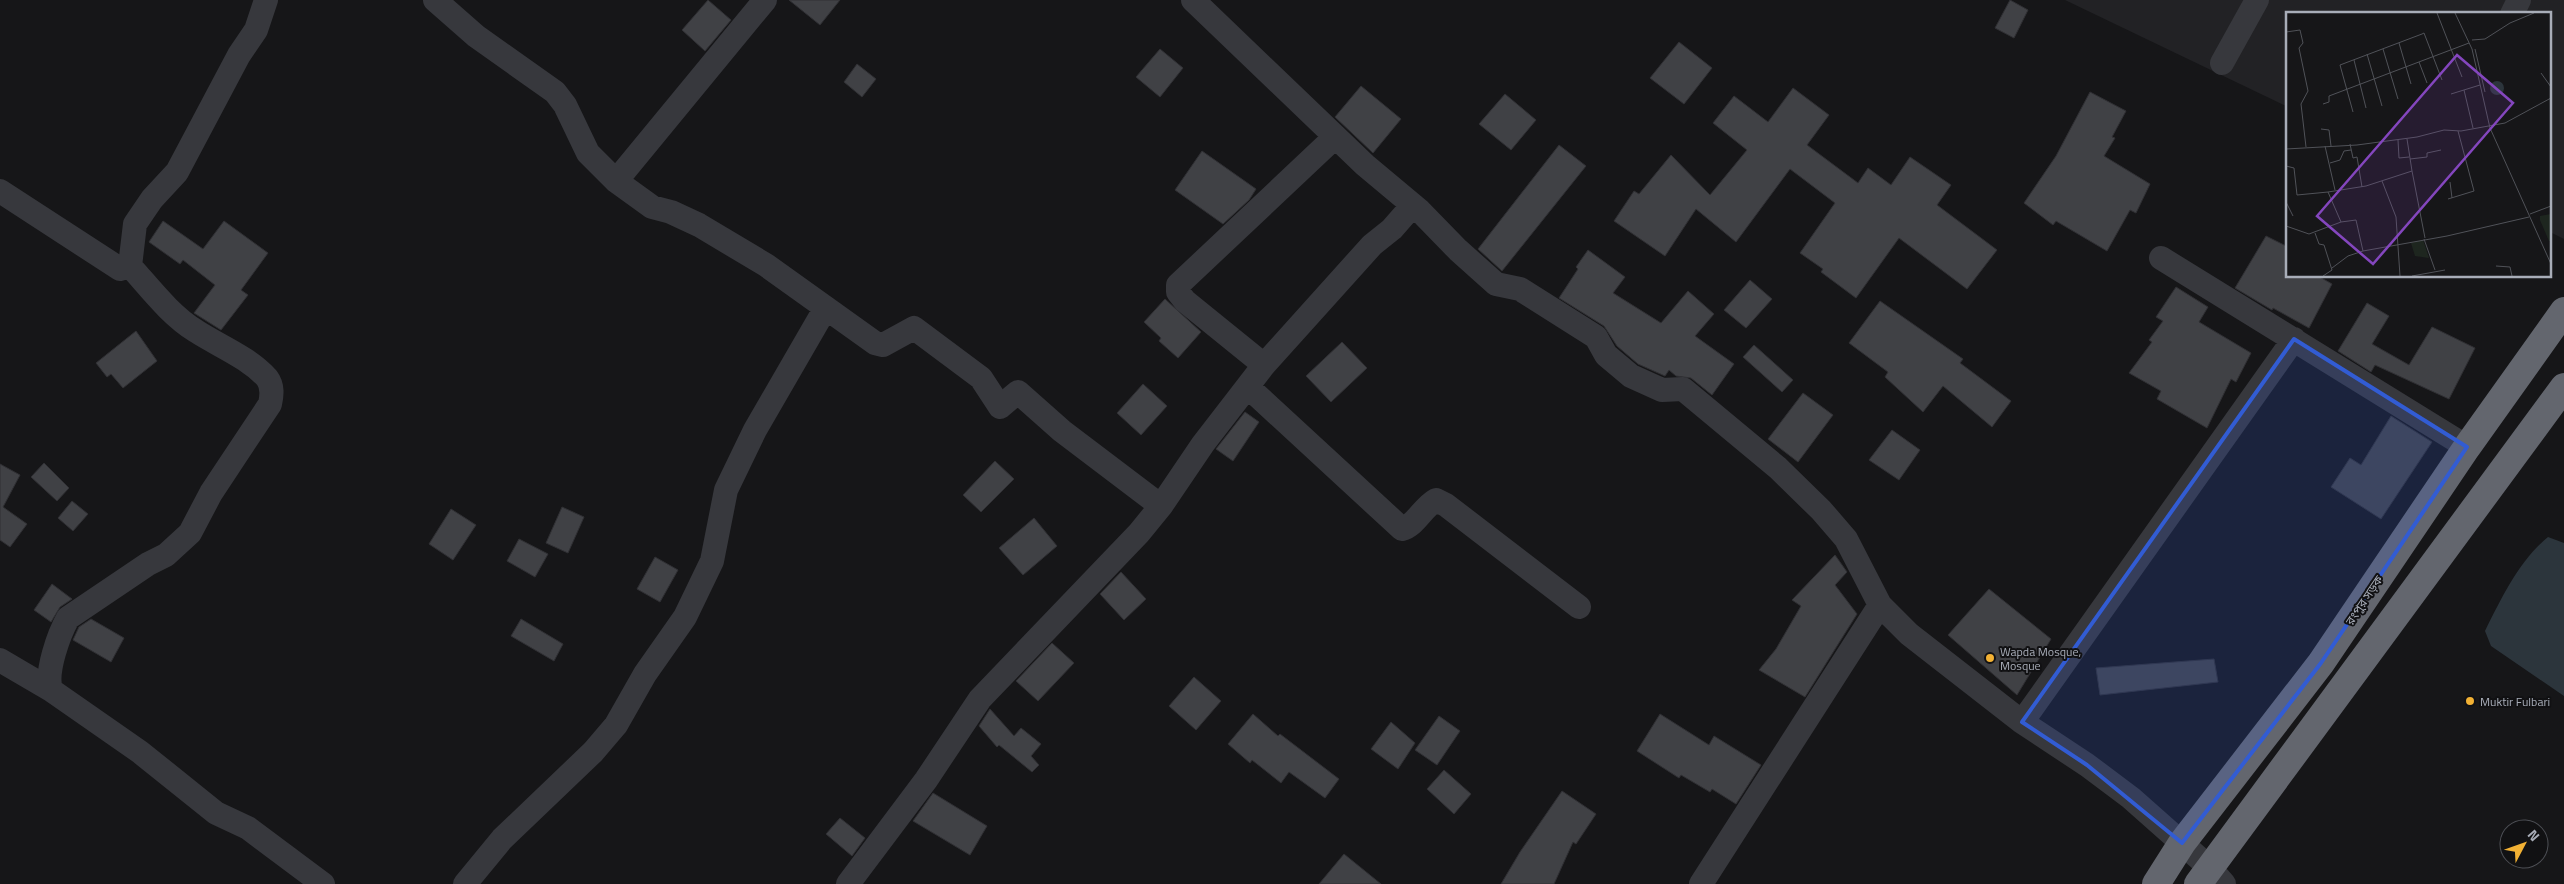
<svg xmlns="http://www.w3.org/2000/svg" width="2564" height="884" font-family="'Titillium Web','Noto Sans Bengali',sans-serif">
<rect width="100%" height="100%" fill="#161618"/>
<path fill="#222225" d="M2065,0H2564V239L2550,232V14H2288V107Z"/>
<path fill="#2c353c" d="M2548,537L2564,543V696L2491,646L2485,631C2502,597 2519,561 2548,537Z"/>
<path fill="#404145" stroke="#303034" d="M708,0L731,20L705,51L682,30Z
M789,0H840L820,25Z
M2010,0L2028,10L2014,38L1995,28Z
M1679,42L1712,68L1684,104L1650,78Z
M1160,49L1183,68L1160,97L1136,77Z
M857,64L876,79L862,97L844,82Z
M1361,86L1401,119L1373,153L1335,117Z
M1793,88L1829,115L1807,145L1858,183L1868,168L1891,185L1910,157L1951,185L1937,205L1997,250L1967,289L1899,238L1856,298L1821,272L1823,269L1800,253L1835,203L1790,169L1736,242L1696,209L1665,256L1614,221L1634,191L1639,194L1671,155L1710,195L1747,150L1713,123L1734,96L1768,122Z
M2090,92L2126,111L2112,137L2115,138L2104,156L2150,184L2136,213L2130,210L2107,251L2056,221L2053,225L2024,203L2056,156Z
M1505,94L1536,120L1511,150L1479,124Z
M1559,145L1586,166L1502,271L1478,249Z
M1202,151L1256,189L1249,200L1223,224L1175,190Z
M163,221L203,249L224,221L268,253L241,290L248,295L221,330L194,313L215,285L183,260L180,264L149,242Z
M2266,236L2288,247V276H2318L2332,284L2309,328L2273,308L2272,310L2235,288Z
M1588,250L1625,277L1613,293L1661,323L1688,291L1714,314L1695,336L1734,364L1712,395L1691,378L1676,376L1669,370L1665,376L1638,364L1617,346L1604,326L1559,298L1578,269L1576,267Z
M1750,280L1772,299L1746,328L1724,310Z
M2176,287L2208,307L2199,322L2251,353L2236,382L2231,379L2207,428L2157,399L2161,391L2129,373L2152,342L2149,340L2163,321L2156,317Z
M1165,299L1201,332L1178,358L1159,341L1161,338L1144,322Z
M1880,301L1963,359L1960,363L2011,401L1992,427L1943,386L1923,412L1885,377L1888,372L1849,343Z
M2367,303L2389,316L2372,344L2409,365L2432,327L2475,348L2449,399L2375,365L2371,372L2338,351Z
M136,331L157,361L123,388L111,374L107,377L96,363Z
M1342,342L1367,368L1331,402L1306,376Z
M1754,345L1793,380L1782,392L1743,357Z
M1143,384L1167,406L1141,435L1117,413Z
M1803,393L1833,415L1798,462L1768,439Z
M1245,412L1259,422L1233,461L1216,449Z
M2391,416L2432,442L2381,519L2331,487L2350,458L2361,465Z
M1892,430L1920,450L1899,480L1869,460Z
M995,461L1014,479L981,512L963,495Z
M44,463L69,488L57,501L31,477Z
M0,464L20,475L3,507L27,524L10,547L0,540Z
M72,501L88,514L73,531L58,518Z
M562,507L584,517L568,553L546,543Z
M451,509L476,525L453,560L429,544Z
M1034,518L1057,546L1023,575L999,548Z
M519,539L548,554L535,577L507,561Z
M1835,555L1847,572L1835,585L1857,614L1805,697L1759,670L1776,649L1801,606L1792,600Z
M655,557L678,570L660,602L637,589Z
M1121,572L1146,599L1124,620L1100,594Z
M52,584L72,599L60,607L51,622L34,610Z
M1989,589L2051,639L2017,695L1948,635Z
M91,619L124,638L111,662L73,640L79,627Z
M521,619L563,644L554,661L511,636Z
M1052,643L1074,663L1038,701L1016,681Z
M2214,659L2218,682L2100,695L2096,668Z
M1194,677L1221,701L1196,730L1169,706Z
M990,709L1014,736L1021,728L1041,744L1031,756L1039,765L1032,772L999,745L997,747L979,726Z
M1253,714L1278,736L1280,734L1339,779L1325,798L1289,772L1281,783L1252,760L1250,763L1228,744Z
M1660,714L1709,745L1714,736L1761,765L1736,804L1712,789L1710,792L1681,775L1679,778L1637,751Z
M1439,716L1460,731L1437,765L1415,750Z
M1391,722L1415,743L1398,769L1371,749Z
M1444,770L1471,794L1454,814L1427,789Z
M1562,791L1596,814L1576,844L1573,842L1554,884H1501L1520,852Z
M933,793L987,826L970,855L913,821Z
M840,818L865,838L852,856L826,834Z
M1344,854L1381,884H1319Z"/>
<g fill="none" stroke-linecap="round" stroke-linejoin="round">
<path stroke="#37383d" stroke-width="24" d="M266,0L256,30L239,55L177,172L152,199L135,224L130,266C150,288 170,315 196,331C219,346 248,357 267,378C273,386 272,395 270,404L211,493L190,533L166,555L148,564L68,618C59,634 45,672 51,690L140,752L216,813L248,828L323,884
M435,0L476,36L555,92L565,105L588,153L616,181L652,207L671,212L699,225L766,265L875,343L883,345L914,328L981,378L1000,407L1018,392L1062,431L1161,506L1203,444L1264,365L1372,245L1392,229L1413,205
M1193,0L1365,165L1420,211L1458,250L1496,284L1520,289L1596,337L1606,355L1631,376L1662,390L1683,389L1778,468L1821,510L1846,539L1880,605L1909,634L2022,722L2087,765L2131,798L2210,868L2224,884
M2512,14L2519,0
M2222,63L2257,0
M616,181L765,0
M0,191L120,269L130,266
M2161,258L2467,447
M1264,365L1185,301L1178,292V285L1335,137
M1248,387L1402,529C1415,526 1423,507 1436,500L1446,505L1579,607
M0,660L51,690
M2022,722L2294,339
M465,884L502,839L593,752L616,725L645,674L685,617L712,561L726,490L755,430L825,309
M848,884L926,780L980,699L1139,533L1161,506
M1701,884L1880,605"/>
<path stroke="#63666e" stroke-width="28" d="M2156,884L2182,843L2321,663L2467,447L2564,311
M2198,884L2564,387"/>
</g>
<path fill="#325cd3" fill-opacity="0.2" stroke="#325cd3" stroke-width="4" stroke-linejoin="round" d="M2294,339L2467,447L2321,663L2182,843L2087,765L2022,722Z"/>
<g fill="#f2b134" stroke="#111113" stroke-width="2">
<circle cx="1990" cy="658" r="5"/>
<circle cx="2470" cy="701" r="5"/>
</g>
<g text-anchor="middle" dominant-baseline="central" stroke-width="4" stroke-linejoin="round" paint-order="stroke">
<g font-size="12" fill="#a8adb8" stroke="#111113">
<text transform="translate(2364 600) rotate(-56)">রংপুর সড়ক</text>
</g>
<g font-size="12" fill="#a8adb8" stroke="#111113" text-anchor="start">
<text x="2000" y="651">Wapda Mosque,<tspan x="2000" dy="14">Mosque</tspan></text>
<text x="2480" y="701">Muktir Fulbari</text>
</g>
</g>
<g transform="translate(2286 12)">
<rect width="265" height="265" fill="#161618"/>
<path d="M265,202V229H263L254,208V204ZM137,228L143,246L129,244L125,231Z" fill="#1e261f"/>
<path d="M204 76a7 7 0 1 1 14 0a7 7 0 1 1-14 0Z" fill="#2c353c"/>
<path fill="none" stroke="#505258" stroke-width="1" d="M151,1L176,65M169,1L186,37L204,116L265,252M0,20L14,18L17,31L13,36L22,79L15,92L20,135M186,28L199,27L224,11L248,1M113,31L125,72M97,37L112,87M189,37L199,80M81,42L96,94M68,48L80,96M133,50L141,71M255,61L265,75M178,78L187,116M165,82L194,73M37,92L43,90V84L183,31M67,100L54,53L136,22L138,21L156,68M35,117L43,118L45,134M112,128L113,146L123,145M64,132L67,146L71,145L76,175M39,134L49,178M0,137L71,133L131,125L158,118L175,119L219,111L265,86M124,147L141,145V141L155,138M44,151L54,148L58,139L65,138M0,154L8,156L11,183L42,180L55,210L70,208L77,239L161,224L243,205M126,159L139,226M96,169L110,205L114,264M164,170L166,186M42,180L80,174L126,159L121,127M162,187L188,179L172,119M0,190L7,204M244,202L265,194M0,214L23,222L55,210M29,221L33,232L38,233L46,258L37,264M138,227L149,258M210,254L224,255L226,264M46,256L62,244L77,239M126,264L159,258"/>
<path fill="#8446be" fill-opacity="0.15" stroke="#8446be" stroke-width="2.5" d="M171,43L227,91L87,252L31,204Z"/>
<rect width="265" height="265" fill="none" stroke="#a8adb8" stroke-width="2.5"/>
</g>
<g transform="translate(2524 844) rotate(49)"><circle r="24" fill="#111113" stroke="#4d4f55"/>
<path d="M0-4L9 19L0 12L-9 19Z" fill="#f2b134"/>
<text y="-8" font-size="14" font-weight="bold" text-anchor="middle" fill="#a8adb8">N</text>
</g>
</svg>
